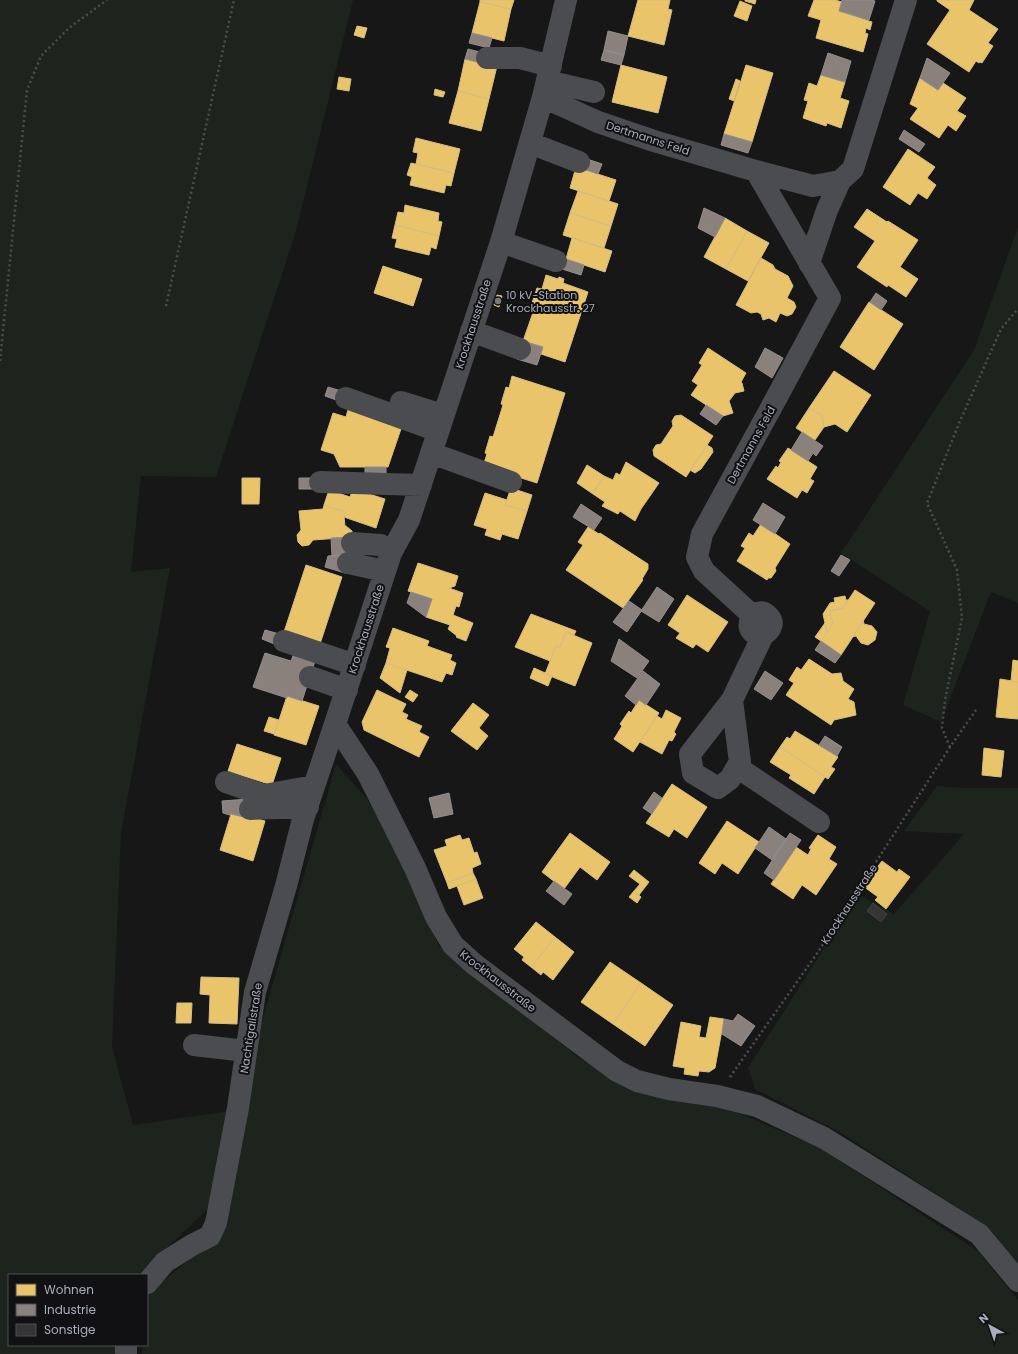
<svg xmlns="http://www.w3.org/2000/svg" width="1018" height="1354" font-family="Poppins,sans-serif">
<rect width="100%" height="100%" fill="#171717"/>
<path fill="#1d241e" d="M0,0H353L296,231L216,477L141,476L131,572L170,568L121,833L112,1047L133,1125L230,1111L208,1209L138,1275H9V1345H120V1354H0Z
M1018,227V603L991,592L941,722L903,705L930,611L841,553L974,350Z
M336,764L367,799L390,840L439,946L579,1058L647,1095L723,1106L820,1148L978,1251L1018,1300V1354H142L143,1345H147L148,1294L222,1232L258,1035Z
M937,786L963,788H1018V1265L985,1225L838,1131L755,1089L748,1068L852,904L849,889L894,914L964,834L904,831Z"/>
<path fill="#e9c46a" stroke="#d6bd81" d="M480,0H514L511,9L480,2Z
M638,0H670L668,9L672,10L664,45L628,36Z
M745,0H756L755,4L745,1Z
M814,0H835L842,2L839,11L872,22L870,30L866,28L865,33L868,34L863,52L816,38L821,20L808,16Z
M937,0H974L969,10L998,29L988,43L993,46L982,63L980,62L979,63L976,61L969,72L927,44L950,10L937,1Z
M740,1L752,6L747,21L734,16Z
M480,2L511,9L504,41L472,33Z
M357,26L367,28L364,38L354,35Z
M465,59L497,66L489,99L458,91Z
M621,65L667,77L658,113L612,102Z
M746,65L773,73L752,142L724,134Z
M821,75L845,82L840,98L849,101L841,128L827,123L826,126L803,118L808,101L804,100L809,83L817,86Z
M339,77L351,79L349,91L337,89Z
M920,78L938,90L943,83L966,98L957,111L966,116L956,131L948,125L939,138L910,119L918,108L910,104Z
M736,79L740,81L734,101L729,99Z
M435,89L445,92L443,97L434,95Z
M458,91L489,99L481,131L449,123Z
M416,138L460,149L454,173L416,164L418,153L413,152Z
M908,149L935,167L927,178L936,185L927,199L918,193L910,205L883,187Z
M411,163L454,173L451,186L446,185L444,193L410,185L412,177L407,175Z
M576,167L616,180L609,201L570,188Z
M578,191L618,204L611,226L570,213Z
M405,205L439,213L438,221L442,222L439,236L395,225L398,212L404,213Z
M867,209L887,222L888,221L918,240L900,267L918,279L906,297L888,285L887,287L857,267L875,241L854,227Z
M570,213L611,226L604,248L563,235Z
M725,218L747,231L726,269L704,257Z
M395,225L439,236L436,249L431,247L429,255L395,247L397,239L392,238Z
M747,231L769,243L748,281L726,269Z
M572,238L612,251L605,272L566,259Z
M761,258L773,265L775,269L788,276L793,286L787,298L794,302L796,307L792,314L787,316L780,313L776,322L769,318L763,320L761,314L757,312L751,313L736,305Z
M383,266L422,279L413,306L374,293Z
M546,275L558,279L559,277L564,279L563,283L588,292L565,362L541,354L543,347L523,341L536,304L532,303L537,288L542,289Z
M497,295L502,296L499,307L494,305Z
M869,302L903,324L874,370L840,347Z
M708,348L746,373L741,382L742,383L744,391L735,393L729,401L733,413L723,416L691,395L698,385L692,381L702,365L699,363Z
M834,371L871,395L847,432L835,424L824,427L822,415L809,408Z
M512,376L565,393L537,483L483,466L487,454L485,453L490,436L493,437L503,405L501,404L506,387L509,388Z
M349,406L403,423L388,467H340L334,454L321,450L333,413L346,417Z
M809,408L822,415L824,427L815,440L796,428Z
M681,415L713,436L686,477L654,456L653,450L656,445L661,444L673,426L672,421L675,416Z
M707,445L712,448L713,452L701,469L695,473L690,470Z
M788,448L817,467L810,479L814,481L807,493L802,490L797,498L767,479L776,466L778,468L781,462L779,461Z
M626,462L659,483L641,509L635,521L620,511L618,514L602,506L605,502L593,494L604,476L613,480L616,473L620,475Z
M587,465L604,476L593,494L577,483Z
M242,478H260L259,504H242Z
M511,488L532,495L527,511L505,505Z
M353,489L385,499L376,528L344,517L345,512L324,505L329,490L350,497Z
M485,493L507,500L505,505L527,511L518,539L502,534L500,540L485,535L487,529L474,525Z
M324,505L345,512L344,517L345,526H346L352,531L353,537L313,540L309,545L302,546L298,542L297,535L301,530L299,511L323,509Z
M761,524L790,544L775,568L776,571L771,578H768L767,580L737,561L745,548L741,546L749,533L753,536Z
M588,527L599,534L600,533L648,564V569L642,579L643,580L623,608L566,570L583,545L578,542Z
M418,563L458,576L455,586L449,588L463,593L459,607L456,606L453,615L473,623L466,641L456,637L457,636L448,629L450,625L426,617L432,599L408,591Z
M306,565L342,577L319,647L283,635Z
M855,590L875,603L841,655L821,641L833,623L830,611L843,608Z
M687,595L728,622L708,652L696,644L693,648L676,638L680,633L668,625Z
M845,596L846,600H848L843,608L830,611L833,623L827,632L823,614L830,603L835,602L834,598Z
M531,614L576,631L574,635L566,632L560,647L556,646L550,661L515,647Z
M863,620L864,624L872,626L877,632L875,640L868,645L861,643L856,636L852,637Z
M825,623L827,632L821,641L815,637Z
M393,628L429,641L427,646L452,655L450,660L456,663L452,675L446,673L442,682L386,663L390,648L386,647Z
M566,632L592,643L575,686L545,674L556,646L560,647Z
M809,659L832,674L841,673L843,681L854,689L848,699L854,702L856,715L834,720L831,725L786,695L794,683L789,680L797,667L801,670Z
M1013,660L1018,661V682L1011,681Z
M386,663L407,670L400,693L380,678Z
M534,668L552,676L548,686L530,678Z
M1000,679L1018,682V719L996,717Z
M377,690L406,704L402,712L408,715L406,719L422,726L419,732L429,737L419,757L364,730L362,722Z
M410,690L418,695L413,702L405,697Z
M287,696L319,706L306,745L274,735Z
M639,700L659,713L633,752L614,739L622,726L620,724L629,711L631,713Z
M473,703L489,715L479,728L488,736L477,750L451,731Z
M666,710L681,718L674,732L676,734L672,741L669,740L662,754L640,742L657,716L662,719Z
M269,717L279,720L274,734L264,731Z
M795,731L838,757L831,767L835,769L828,779L780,747L787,737L790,739Z
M237,744L281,758L272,785L228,771Z
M780,747L825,777L814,794L789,778L791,775L770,762Z
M984,748L1004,751L1001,777L982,775Z
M672,784L707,807L687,838L674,829L669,837L646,823Z
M231,814L248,818V816L265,821L253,861L220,850Z
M727,821L759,842L738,874L722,863L715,874L699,863Z
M570,833L610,862L597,880L580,867L564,889L542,872Z
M460,835L462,840L469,838L474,853L477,852L481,864L472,868L473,873L447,883L434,850L447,846L445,840Z
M818,835L836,847L829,859L837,864L816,895L802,885L793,899L771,884L796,847L808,855L811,849L809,848Z
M882,861L897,872L899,869L910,877L886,909L875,900L878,897L863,886Z
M634,870L649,882L639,895L634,891L640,884L629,876Z
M473,873L476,879L449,889L447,883Z
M476,879L483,898L464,905L457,886Z
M634,891L641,897L637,903L629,897Z
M536,922L555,937L531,967L522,960L524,957L514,949Z
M555,937L574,952L553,980L543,972L541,975L531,967Z
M610,962L641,983L613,1024L581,1002Z
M201,977L239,978L237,1024L209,1023L210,995L200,994Z
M641,983L673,1005L645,1046L613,1024Z
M177,1003H192L191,1023H176Z
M710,1017L724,1019L715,1068L709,1072L699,1071L698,1076L684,1074L685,1068L673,1066L681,1022L701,1026L699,1037L706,1038Z"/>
<path fill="#8a817c" stroke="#938e8e" d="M842,0H871L875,1L869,20L839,11Z
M608,31L628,36L624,55L604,50Z
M472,33L492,38L489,48L469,43Z
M468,49L488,54L485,64L465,59Z
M604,50L624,55L621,65L601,60Z
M828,53L851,61L845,82L821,75Z
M927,58L950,73L938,90L920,78Z
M904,130L925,144L919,152L899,139Z
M724,134L752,142L748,153L721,145Z
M581,157L602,164L598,174L578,167Z
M704,208L725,218L715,237L698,228Z
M566,259L584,265L581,275L562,269Z
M876,293L887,301L881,310L870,302Z
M523,341L543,347L537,365L517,359Z
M765,348L783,358L772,378L755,367Z
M328,387L348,393L345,403L325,396Z
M706,405L723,416L716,425L700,414Z
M802,432L823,446L816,456L813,453L808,461L791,450Z
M365,467H386V479H365Z
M299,478H321L320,489H299Z
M763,503L785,517L775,534L753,520Z
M581,504L602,518L594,530L573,517Z
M352,537L353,554L332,556L331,538Z
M351,554L345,573L325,567L328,556Z
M841,555L850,560L839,576L831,571Z
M657,587L674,599L659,622L641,611Z
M411,592L432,599L426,617L407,603Z
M629,601L642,610L627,632L613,622Z
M265,630L283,635L282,647L262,639Z
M619,639L649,661L637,678L611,661Z
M821,641L841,655L835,663L815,650Z
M295,651L316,658L302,701L287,696V698L253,687L265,653L291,661Z
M643,671L660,684L646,705L639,700L636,705L625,696Z
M765,671L783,683L771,700L754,689Z
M825,736L842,747L837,756L819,745Z
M654,792L662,798L652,814L643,808Z
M449,793L453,814L434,818L429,798Z
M249,799L248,818L231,814L230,815L223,813L222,801Z
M769,827L786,839L772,860L755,848Z
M790,833L801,840L774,880L764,873Z
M554,881L572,894L564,905L546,891Z
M738,1014L755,1026L741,1046L722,1034L724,1019L733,1021Z"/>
<path fill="#353536" stroke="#3f4043" d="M873,903L887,914L881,922L867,911Z"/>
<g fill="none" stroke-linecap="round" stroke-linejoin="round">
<path stroke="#4d4e52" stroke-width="2.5" stroke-dasharray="2 3" stroke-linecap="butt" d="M166,306L234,0
M0,361L27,90L41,56L69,28L107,0
M950,747L942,728L945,700L962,618L957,570L927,503L960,421L1001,329L1018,309
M730,1077L818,952L950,747L976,710"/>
<path stroke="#4b4c50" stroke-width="22" d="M566,0L543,97L501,242L409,520L391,553L335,724L368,774L415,868L436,917L453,945L474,964L617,1071L637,1081L669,1089L717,1096L757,1106L824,1138L979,1234L1018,1281
M487,58H520L551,66
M547,81L594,92
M543,97L598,122L654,141L756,171L830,298L778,395L702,534L697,557L704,571L753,616
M530,143L579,162
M756,171L813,186L840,181
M501,242L556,261
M809,263L827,210L840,181L853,169L906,0
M471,331L520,349
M346,398L438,431
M401,402L443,415
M431,453L511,482
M320,482L421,485
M352,543L381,545L391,553
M348,563L385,571
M284,641L355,665
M310,677L347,690
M732,700L740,762L730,779L718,788L693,773L690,754L732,700L763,635C770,631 775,624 769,617C756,600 736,635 763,635
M737,767L819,822
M226,782L264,795L314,786
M250,809L308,807
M194,1045L246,1051
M147,1283L165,1262L192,1245L210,1236L216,1223L238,1108L255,992L286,886L303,819L335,724
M126,1345V1354"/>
</g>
<circle fill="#757880" stroke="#111113" stroke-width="1.5" cx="498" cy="301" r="4"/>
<g text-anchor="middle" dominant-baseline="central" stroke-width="4" stroke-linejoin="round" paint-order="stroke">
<g font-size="11" fill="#a8adb8" stroke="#111113">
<text transform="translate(648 138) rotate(18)">Dertmanns Feld</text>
<text transform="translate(473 324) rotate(-72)">Krockhausstraße</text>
<text transform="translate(751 445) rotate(-61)">Dertmanns Feld</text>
<text transform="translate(366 629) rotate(-72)">Krockhausstraße</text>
<text transform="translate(849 904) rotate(-57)">Krockhausstraße</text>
<text transform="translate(498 981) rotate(38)">Krockhausstraße</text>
<text transform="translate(251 1028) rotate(-81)">Nachtigallstraße</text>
</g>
<g font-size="11" fill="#a8adb8" stroke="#111113" text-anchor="start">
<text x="506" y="295">10 kV-Station<tspan x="506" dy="13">Krockhausstr. 27</tspan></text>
</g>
</g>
<rect x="8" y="1274" width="140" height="72" fill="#111113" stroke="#4d4f55"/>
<rect x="16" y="1284" width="20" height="12" fill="#e9c46a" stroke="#4d4f55"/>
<text x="44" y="1294" font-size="12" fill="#a8adb8">Wohnen</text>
<rect x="16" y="1304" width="20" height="12" fill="#8a817c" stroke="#4d4f55"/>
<text x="44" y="1314" font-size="12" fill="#a8adb8">Industrie</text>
<rect x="16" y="1324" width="20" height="12" fill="#353536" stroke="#4d4f55"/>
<text x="44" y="1334" font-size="12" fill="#a8adb8">Sonstige</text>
<g transform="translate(990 1326) rotate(320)" stroke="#111113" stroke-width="3" paint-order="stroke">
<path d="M0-3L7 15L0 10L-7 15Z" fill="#a8adb8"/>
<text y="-6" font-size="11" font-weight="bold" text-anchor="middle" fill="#a8adb8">N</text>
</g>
</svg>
